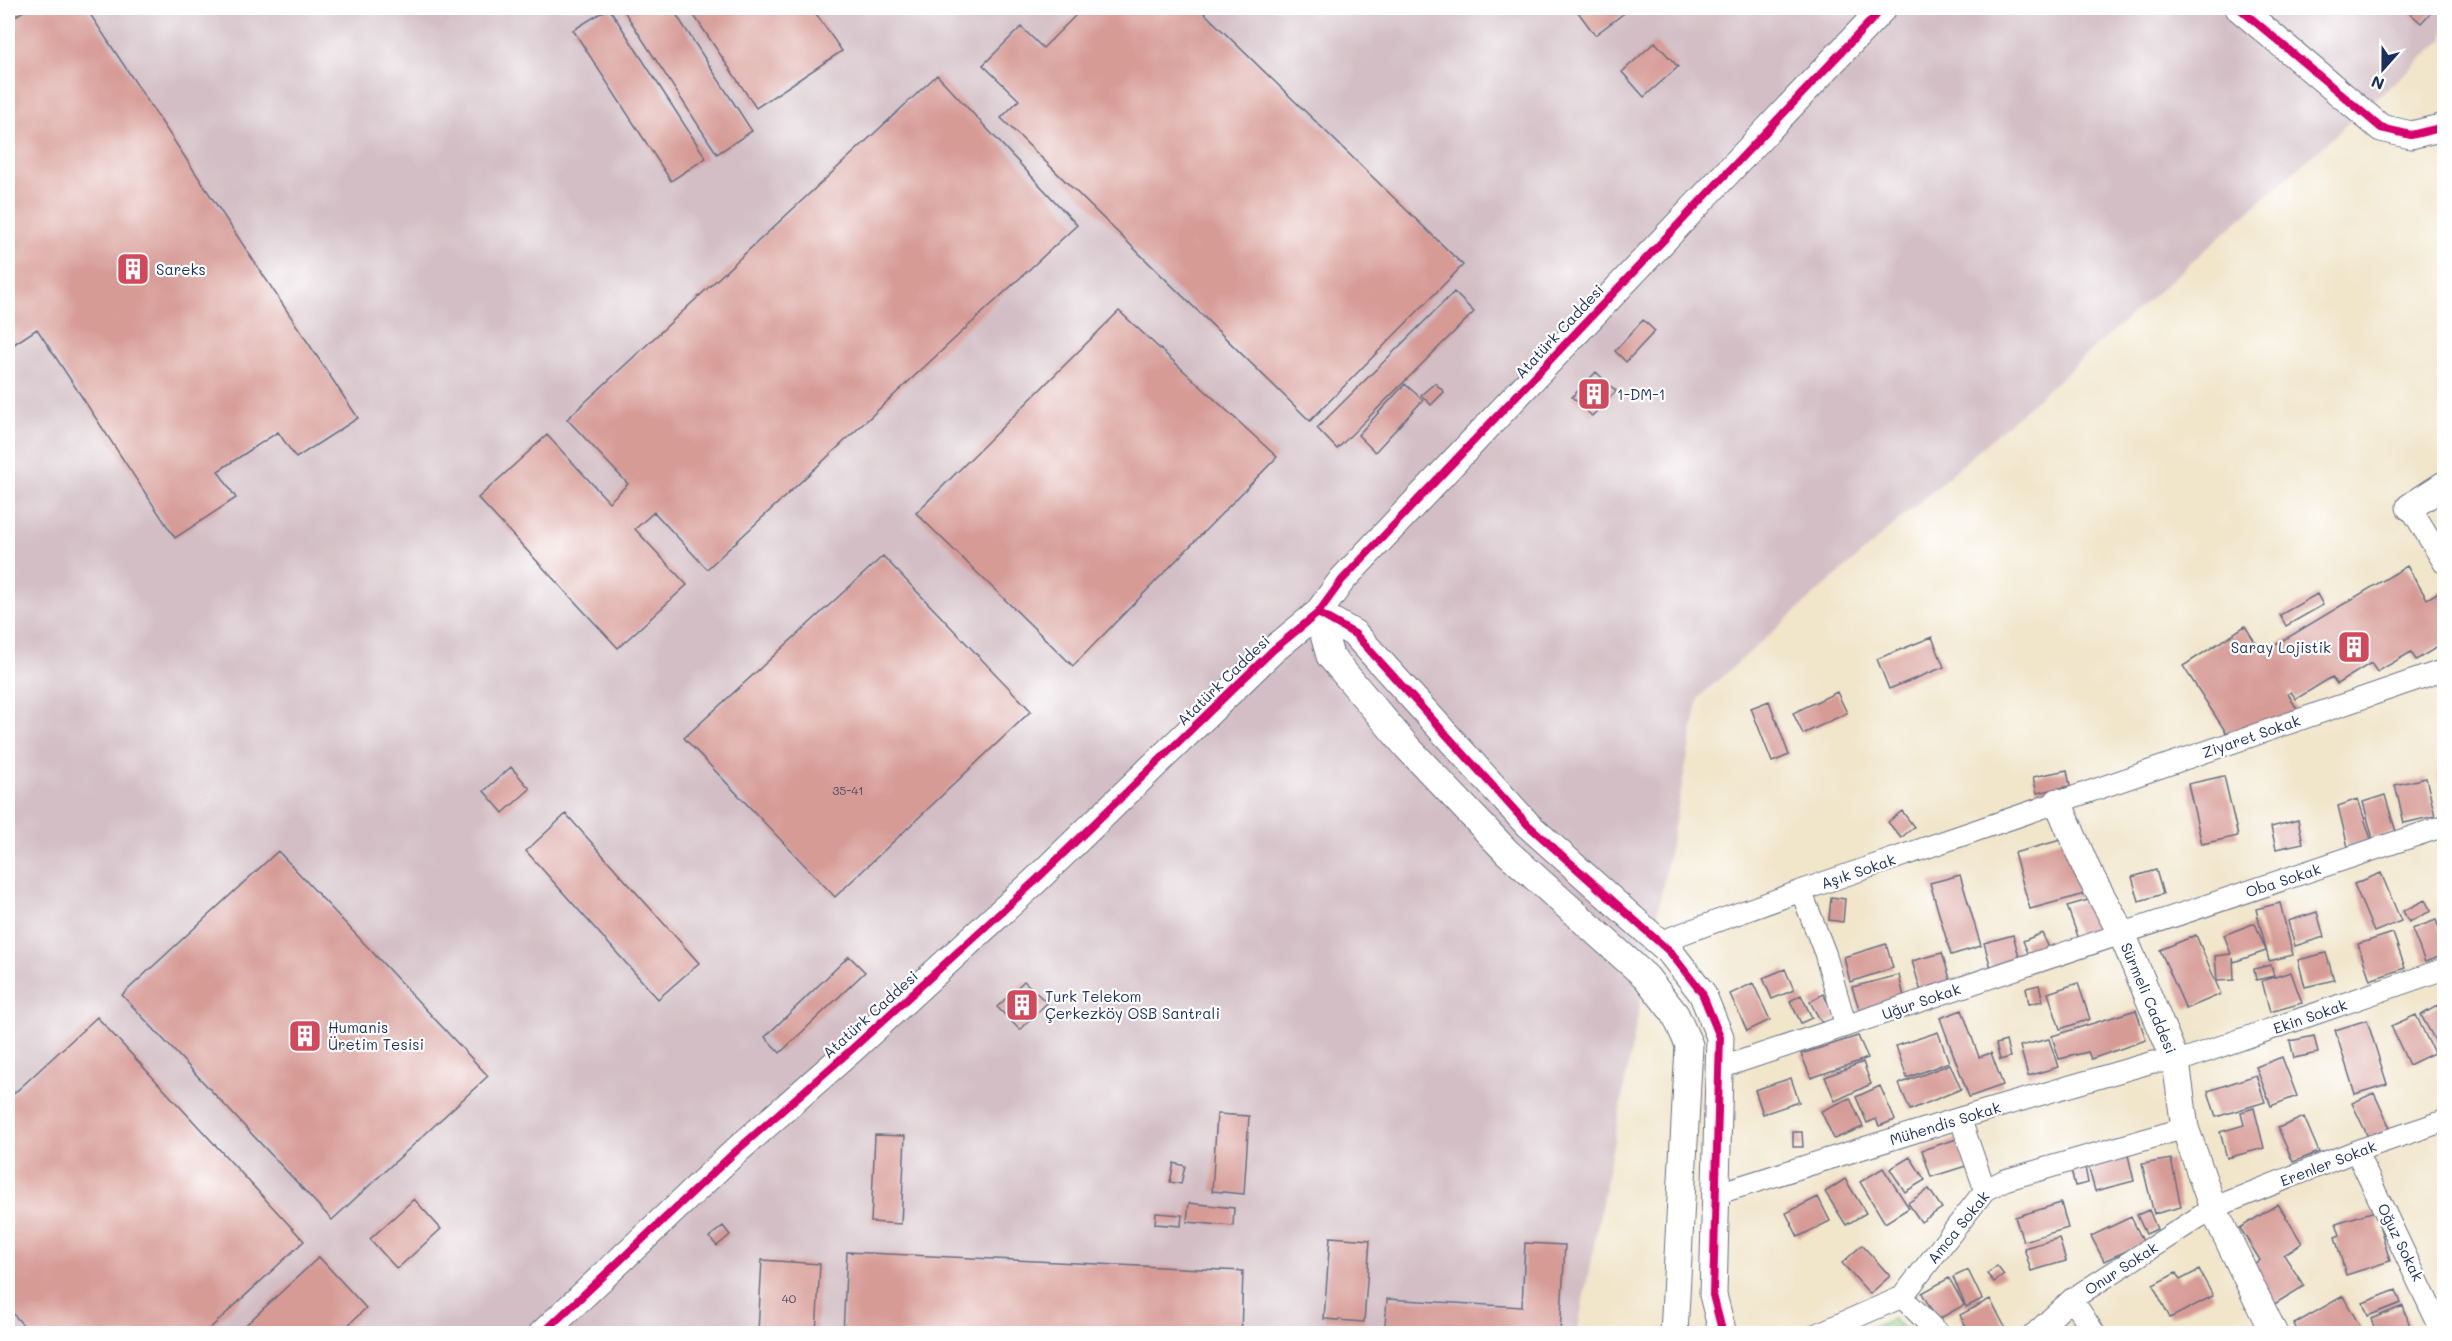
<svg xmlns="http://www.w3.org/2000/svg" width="2452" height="1341" font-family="Mali,sans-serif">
<rect width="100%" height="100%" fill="#fff"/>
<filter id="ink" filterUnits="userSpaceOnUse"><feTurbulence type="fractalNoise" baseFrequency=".0167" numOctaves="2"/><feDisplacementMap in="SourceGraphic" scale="12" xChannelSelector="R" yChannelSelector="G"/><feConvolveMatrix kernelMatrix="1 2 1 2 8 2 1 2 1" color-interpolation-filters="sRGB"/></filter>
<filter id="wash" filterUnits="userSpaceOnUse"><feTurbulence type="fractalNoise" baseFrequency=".008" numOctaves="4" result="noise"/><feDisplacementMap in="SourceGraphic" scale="24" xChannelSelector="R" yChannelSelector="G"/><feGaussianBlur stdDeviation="1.35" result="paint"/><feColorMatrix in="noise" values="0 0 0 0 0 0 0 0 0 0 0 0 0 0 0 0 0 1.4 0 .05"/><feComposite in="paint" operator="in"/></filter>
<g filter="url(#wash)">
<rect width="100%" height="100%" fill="#f1e5ca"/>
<path fill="#d2bec4" d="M8,8H2444V39L1699,697L1577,1333L8,1334Z"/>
<path fill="#98d488" stroke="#5a8273" stroke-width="1.5" d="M1893,1319L1908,1333H1859Z"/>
<g id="blocks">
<path fill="#d79b96" d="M28,8H86L358,418L296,458L278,432L218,471L236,498L175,538L37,329L8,348V21Z
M609,8L706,158L671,181L573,30Z
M622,8H672L752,131L717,154Z
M689,8H812L842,51L756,108Z
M1083,8H1199L1463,265L1310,421L1001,118L1019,100L983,65L1021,27L1043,48Z
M1575,8H1631L1595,35Z
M2404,8H2435L2421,23Z
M1655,42L1678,67L1644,97L1622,72Z
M937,75L1077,225L707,569L654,512L635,529L687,585L618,648L478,498L547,435L609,502L628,484L567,419Z
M1454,292L1474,312L1337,449L1317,428Z
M1119,311L1277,457L1073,666L916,513Z
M1643,320L1655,331L1626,362L1615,351Z
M1596,372L1616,391L1592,416L1572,397Z
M1435,383L1444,392L1431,405L1421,395Z
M1405,384L1423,400L1375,452L1358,435Z
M883,556L1031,711L835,897L684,738Z
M2407,566L2427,599L2444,589V643L2416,660L2411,652L2377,672L2371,663L2337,684L2332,677L2296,699L2291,692L2288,694L2300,714L2229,737L2183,666L2245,626L2262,653Z
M2317,594L2323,605L2286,626L2280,615Z
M1932,637L1944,667L1889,689L1877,659Z
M1837,692L1847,713L1803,734L1793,713Z
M1769,701L1789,755L1772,762L1751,708Z
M511,767L530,789L503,813L484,791Z
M2067,770L2070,786L2037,793L2033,777Z
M2444,772V792L2438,774Z
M2224,776L2238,836L2202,844L2188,784Z
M2426,778L2435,816L2404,823L2395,785Z
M2385,795L2396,832L2373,839L2363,802Z
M2358,799L2371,839L2348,847L2338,806Z
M1902,811L1914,827L1901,838L1888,822Z
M566,814L699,963L658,999L526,851Z
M2298,820L2303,843L2276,849L2271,827Z
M2068,838L2085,894L2030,909L2014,853Z
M278,851L488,1076L332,1220L122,995Z
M2156,870L2163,894L2139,901L2132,877Z
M2381,873L2401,921L2374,932L2354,884Z
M1960,875L1981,946L1951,955L1930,883Z
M1831,897L1845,899L1843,922L1829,920Z
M2095,898L2106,929L2080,942L2067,906Z
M2425,900L2431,911L2409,922L2403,911Z
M2280,903L2293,955L2269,961L2256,909Z
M2317,912L2324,937L2295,946L2288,921Z
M2436,920L2444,941V955L2425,962L2412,929Z
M2255,923L2266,951L2234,962L2233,958L2234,980L2217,981L2215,956L2231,954L2224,935Z
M2042,933L2051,952L2031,960L2023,941Z
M2393,933L2405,968L2370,980L2358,944Z
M2013,935L2020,960L1991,968L1984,943Z
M2196,935L2221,994L2186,1009L2160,950Z
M1886,944L1893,968L1850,982L1844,957Z
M1942,953L1952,985L1922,995L1912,961Z
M2326,953L2334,980L2305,987L2298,960Z
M849,956L865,972L780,1053L765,1037Z
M2271,965L2274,976L2256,980L2254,969Z
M1785,969L1794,990L1772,999L1763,978Z
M2291,972L2302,1003L2270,1012L2262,981Z
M1899,975L1905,1001L1861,1015L1852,987Z
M1024,981L1047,1003L1020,1030L997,1007Z
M1753,983L1770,1020L1747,1031L1730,994Z
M2078,983L2090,1019L2060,1029L2048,993Z
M2039,985L2043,1001L2029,1004L2026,988Z
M1823,994L1837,1018L1823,1025L1810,1002Z
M1801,995L1812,1018L1801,1023L1790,1001Z
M2444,1002V1040L2437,1044L2421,1015Z
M1962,1010L1979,1057L1991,1053L2003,1085L1969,1097L1940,1018Z
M2136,1010L2146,1040L2091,1059L2088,1052L2059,1059L2052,1036Z
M2416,1015L2434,1053L2409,1065L2391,1026Z
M97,1017L304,1241L204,1334H31L8,1308V1099Z
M2367,1020L2387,1084L2355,1094L2335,1030Z
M1938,1032L1949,1062L1907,1078L1896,1046Z
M1858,1036L1868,1058L1811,1078L1801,1054Z
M2314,1036L2318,1053L2294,1058L2290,1041Z
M2049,1039L2058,1067L2028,1076L2020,1046Z
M2006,1041L2010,1057L2000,1060L1996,1044Z
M2282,1057L2297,1096L2271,1106L2256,1067Z
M1863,1062L1871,1084L1835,1101L1825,1077Z
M1950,1064L1961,1089L1910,1110L1899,1084Z
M2256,1075L2265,1102L2216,1117L2208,1091Z
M1791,1078L1799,1102L1763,1114L1755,1090Z
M1880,1086L1895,1120L1879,1126L1876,1119L1867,1123L1856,1097Z
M2374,1093L2390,1128L2369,1139L2352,1103Z
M1850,1098L1863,1127L1834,1139L1821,1111Z
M2254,1108L2264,1148L2227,1158L2220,1132L2244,1125L2241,1112Z
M1217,1114L1249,1116L1244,1194L1212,1191Z
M2304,1117L2319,1152L2293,1162L2278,1128Z
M1793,1132H1802L1803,1147H1793Z
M875,1135L905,1136L901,1224L871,1222Z
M1957,1139L1966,1166L1931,1177L1922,1150Z
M2128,1155L2134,1181L2095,1191L2088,1165Z
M1910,1157L1925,1180L1905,1192L1890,1169Z
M2171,1159L2181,1207L2154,1214L2142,1164Z
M1174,1163L1185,1166L1181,1184L1170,1182Z
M2085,1167L2088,1183L2075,1186L2071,1170Z
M1883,1168L1909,1208L1885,1223L1860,1182Z
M1845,1179L1866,1213L1846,1225L1825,1192Z
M1929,1189L1942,1208L1921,1222L1908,1203Z
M1818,1197L1830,1221L1798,1237L1786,1213Z
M414,1199L441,1229L397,1269L370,1239Z
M1189,1203L1234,1208L1233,1226L1187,1222Z
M2061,1203L2068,1228L2023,1241L2015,1217Z
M2278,1204L2302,1243L2284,1255L2304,1286L2268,1308L2244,1270L2260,1260L2240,1228Z
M2149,1210L2157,1229L2146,1234L2137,1215Z
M2375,1211L2390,1261L2346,1275L2335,1237L2340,1235L2336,1223Z
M1156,1213L1182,1215L1181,1226L1155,1224Z
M2131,1217L2144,1243L2104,1261L2091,1236Z
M723,1226L730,1235L717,1246L709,1237Z
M1330,1237L1370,1240L1364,1322L1324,1319Z
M2059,1238L2066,1261L2031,1271L2024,1248Z
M1525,1243L1565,1245L1560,1334H1523L1385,1325L1387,1299L1522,1307Z
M1862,1245L1890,1276L1870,1294L1842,1263Z
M847,1252L1243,1271L1241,1334H843Z
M319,1257L366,1308L339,1334H236Z
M762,1260L820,1264L816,1334L758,1332Z
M1997,1266L2004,1275L1994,1282L1987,1274Z
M1968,1270L1982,1299L1966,1307L1953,1277Z
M2199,1270L2213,1296L2170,1318L2153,1285L2176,1273L2180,1280Z
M1949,1278L1964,1305L1937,1320L1922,1293Z
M2396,1290L2401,1303L2368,1316L2363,1303Z
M2343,1296L2361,1328L2352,1334H2299L2294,1324Z
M1990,1299L2006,1329L1996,1334H1974L1973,1331L1969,1333L1960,1315Z
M2403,1306L2410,1326L2391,1334H2376L2371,1319Z
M2429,1326L2433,1334H2413Z"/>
</g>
</g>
<g filter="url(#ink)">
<use href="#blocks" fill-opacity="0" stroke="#666f84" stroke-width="1.5"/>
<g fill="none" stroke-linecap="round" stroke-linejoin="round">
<defs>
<path id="minor" d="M2410,507L2444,563
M1801,891L1825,953L1846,1026
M1659,942L1823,883L2444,670
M1720,1068L2444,826
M1960,1118L1985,1190
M2356,1151L2443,1334
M1716,1194L1960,1118L2153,1062H2176L2444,969
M1902,1297L1939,1334
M2072,1299L2095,1334
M1817,1334L1902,1297L1985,1190L2005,1180L2185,1128
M2034,1334L2072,1299L2213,1208L2356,1151L2444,1121"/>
<path id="tertiary" d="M2239,8L2381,128L2411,135L2444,127
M2410,507L2444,485
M1318,613L1355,634L1528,825L1670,952L1702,993L1720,1037L1713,1295L1723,1334
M1318,613L1330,656L1407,747L1507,852L1646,977L1675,1014L1689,1045L1674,1334
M2058,802L2087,870L2122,934L2176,1062L2185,1128L2213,1208L2274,1334
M542,1334L735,1152L852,1049L1034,882L1273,650L1318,613L1342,580L1883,8"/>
</defs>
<use href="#minor" stroke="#666f84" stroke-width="23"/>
<use href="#tertiary" stroke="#666f84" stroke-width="29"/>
<use href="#minor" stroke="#fff" stroke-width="21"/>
<use href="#tertiary" stroke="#fff" stroke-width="27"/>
<defs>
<path id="cycleway" d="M2239,8L2381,128L2411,135L2444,127
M1318,613L1355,634L1528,825L1670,952L1702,993L1720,1037L1713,1295L1723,1334
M542,1334L735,1152L852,1049L1034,882L1273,650L1318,613L1342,580L1883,8"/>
</defs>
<use href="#cycleway" stroke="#fff" stroke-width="11"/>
<use href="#cycleway" stroke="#d6006c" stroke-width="8"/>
</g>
</g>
<defs>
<symbol id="building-square" viewBox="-11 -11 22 22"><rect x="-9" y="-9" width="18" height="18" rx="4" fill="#d1495b" stroke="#fff"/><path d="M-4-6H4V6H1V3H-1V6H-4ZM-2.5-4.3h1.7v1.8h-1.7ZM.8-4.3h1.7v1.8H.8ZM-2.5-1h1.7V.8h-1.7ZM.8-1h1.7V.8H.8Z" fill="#fff"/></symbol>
</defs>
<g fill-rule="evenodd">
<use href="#building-square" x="114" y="250" width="38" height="38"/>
<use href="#building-square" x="1575" y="375" width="38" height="38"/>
<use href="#building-square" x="2335" y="628" width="38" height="38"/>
<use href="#building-square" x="1003" y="986" width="38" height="38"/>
<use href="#building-square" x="286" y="1017" width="38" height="38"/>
</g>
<g text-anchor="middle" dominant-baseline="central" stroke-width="4.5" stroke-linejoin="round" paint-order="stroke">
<g font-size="12" fill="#4a4a6c">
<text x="848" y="790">35-41</text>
<text x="789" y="1298">40</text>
</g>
<g font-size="15" fill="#1b2f5e" stroke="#fff" text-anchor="start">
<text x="156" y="269">Sareks</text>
<text x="1617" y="394">1-DM-1</text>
<text x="2331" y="647" text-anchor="end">Saray Lojistik</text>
<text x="1045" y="996">Turk Telekom<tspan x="1045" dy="17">Çerkezköy OSB Santrali</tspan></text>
<text x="328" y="1027">Humanis<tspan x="328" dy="17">Üretim Tesisi</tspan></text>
</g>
<g font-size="15" fill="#1b2f5e" stroke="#fff">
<text transform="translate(1559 331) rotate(-47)">Atatürk Caddesi</text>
<text transform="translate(1223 680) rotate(-44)">Atatürk Caddesi</text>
<text transform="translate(2251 736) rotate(-19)">Ziyaret Sokak</text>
<text transform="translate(1858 871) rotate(-19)">Aşık Sokak</text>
<text transform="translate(2283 880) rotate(-18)">Oba Sokak</text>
<text transform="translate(2149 998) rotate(67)">Sürmeli Caddesi</text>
<text transform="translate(1921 1001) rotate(-19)">Uğur Sokak</text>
<text transform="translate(870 1014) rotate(-42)">Atatürk Caddesi</text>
<text transform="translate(2310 1016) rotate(-19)">Ekin Sokak</text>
<text transform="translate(1945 1123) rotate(-17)">Mühendis Sokak</text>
<text transform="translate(2328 1163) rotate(-21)">Erenler Sokak</text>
<text transform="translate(1958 1227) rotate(-51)">Amca Sokak</text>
<text transform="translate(2401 1242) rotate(64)">Oğuz Sokak</text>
<text transform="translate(2121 1268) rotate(-33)">Onur Sokak</text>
</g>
</g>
<rect width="2452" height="1341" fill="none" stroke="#fff" stroke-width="30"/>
<g transform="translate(2383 69) rotate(201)" stroke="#ffffff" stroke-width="4.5" paint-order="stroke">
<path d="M0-4.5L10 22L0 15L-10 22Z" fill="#1b2f5e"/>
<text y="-9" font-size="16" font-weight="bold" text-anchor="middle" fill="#1b2f5e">N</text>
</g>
</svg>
